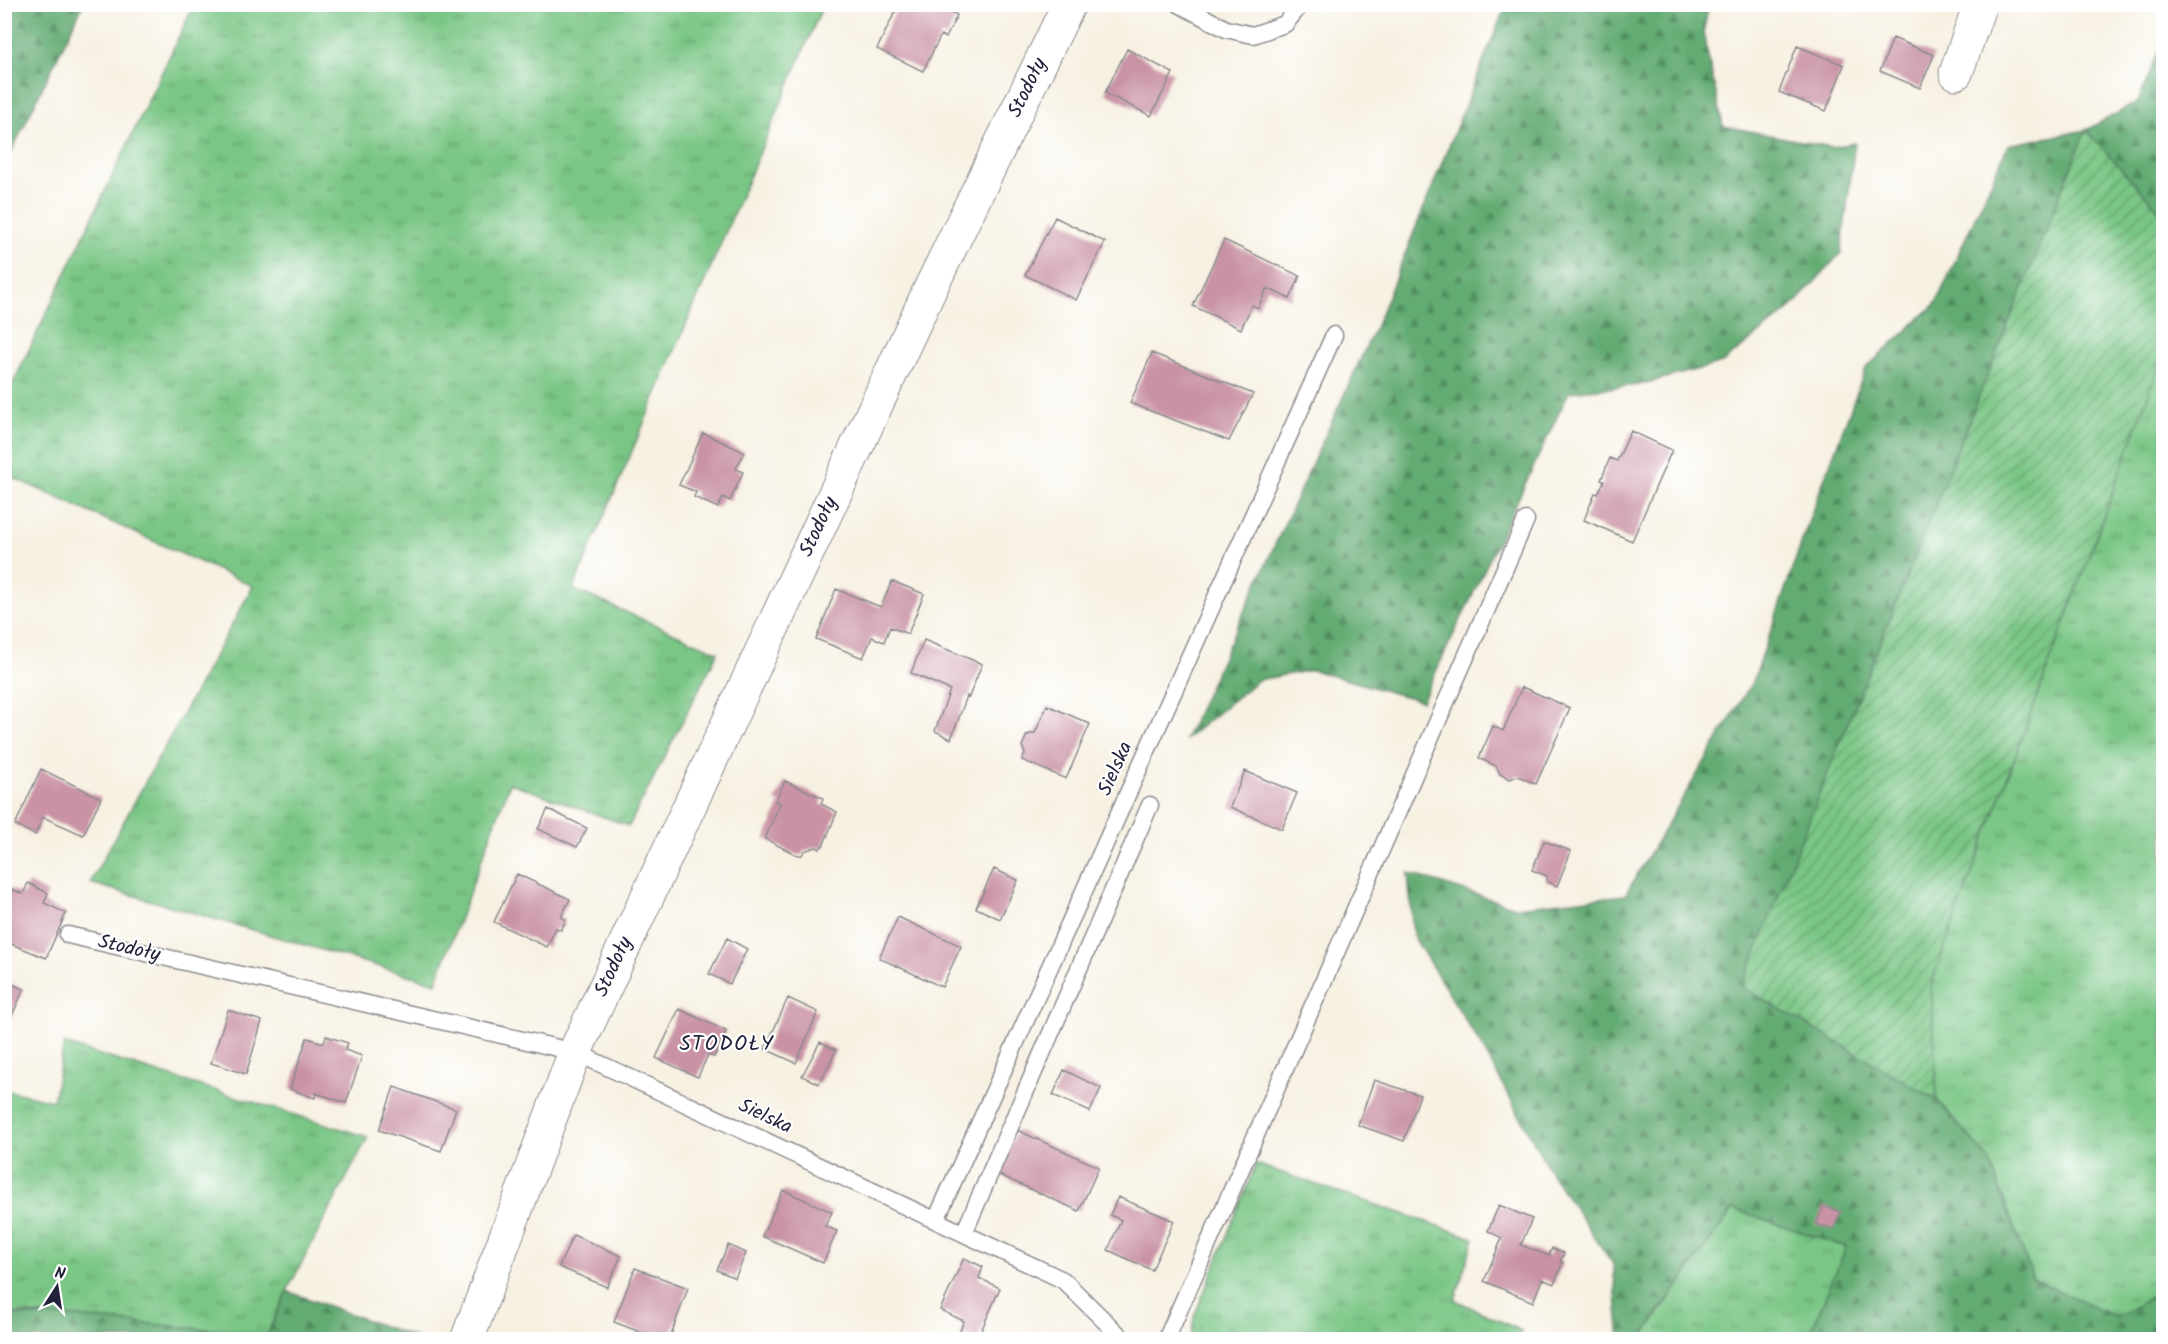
<svg xmlns="http://www.w3.org/2000/svg" width="2168" height="1344" font-family="Kalam,sans-serif">
<defs>
<pattern id="grass-tufts" width="24" height="20" patternUnits="userSpaceOnUse" patternTransform="scale(1.5)"><rect width="24" height="20" fill="#79c685"/><path d="M3 7l-1-3M5 7V3M7 7l1-3M15 17l-1-3M17 17v-4M19 17l1-3" fill="none" stroke="#63a06e"/></pattern>
<pattern id="forest-firs" width="22" height="20" patternUnits="userSpaceOnUse" patternTransform="scale(1.5)"><rect width="22" height="20" fill="#62ab72"/><path d="M5 1l3.5 6h-7zM16 11l3.5 6h-7z" fill="#508b5f"/></pattern>
<pattern id="garden-furrows" width="10" height="10" patternUnits="userSpaceOnUse" patternTransform="scale(1.5)"><rect width="10" height="10" fill="#79c685"/><path d="M-1 1l2-2M0 10L10 0M9 11l2-2" fill="none" stroke="#63a06e"/></pattern>
</defs>
<rect width="100%" height="100%" fill="#fff"/>
<filter id="ink" filterUnits="userSpaceOnUse"><feTurbulence type="fractalNoise" baseFrequency=".0167" numOctaves="2"/><feDisplacementMap in="SourceGraphic" scale="12" xChannelSelector="R" yChannelSelector="G"/><feConvolveMatrix kernelMatrix="1 2 1 2 8 2 1 2 1" color-interpolation-filters="sRGB"/></filter>
<filter id="wash" filterUnits="userSpaceOnUse"><feTurbulence type="fractalNoise" baseFrequency=".008" numOctaves="4" result="noise"/><feDisplacementMap in="SourceGraphic" scale="24" xChannelSelector="R" yChannelSelector="G"/><feGaussianBlur stdDeviation="1.35" result="paint"/><feColorMatrix in="noise" values="0 0 0 0 0 0 0 0 0 0 0 0 0 0 0 0 0 1.4 0 .05"/><feComposite in="paint" operator="in"/></filter>
<g filter="url(#wash)">
<rect width="100%" height="100%" fill="#f7f1e2"/>
<path fill="url(#grass-tufts)" stroke="#4e7460" stroke-width="1.5" d="M194,5H823L573,589L718,652L629,826L510,783L436,983L90,883L253,586L5,474V400Z
M2163,355V1289L2117,1318L2033,1279L1989,1160L1937,1100L1931,984Z
M64,1044L368,1137L287,1291L267,1335L65,1316L5,1313V1090L53,1101Z
M1256,1164L1474,1238L1455,1300L1522,1331L1516,1340L1191,1339L1194,1317Z
M1733,1208L1846,1247L1936,1339L1640,1340Z"/>
<path fill="url(#forest-firs)" stroke="#426656" stroke-width="1.5" d="M5,4L83,5L5,165L4,5Z
M1506,5H1709L1703,33L1723,126L1831,147L1855,143L1841,253L1787,312L1722,363L1639,385L1569,392L1422,701L1312,670L1258,680L1185,740L1377,323Z
M2163,40V215L2086,130L1742,987L1937,1100L1989,1160L2033,1279L2117,1318L2163,1289V1339H1808L1846,1247L1733,1209L1640,1339H1620L1613,1264L1553,1177L1482,1047L1413,936L1408,873L1516,907L1625,895L1754,679L1813,509L1866,368L1936,303L2008,145L2086,130L2138,102Z
M287,1291L419,1339H5V1315L65,1316L267,1335Z"/>
<path fill="url(#garden-furrows)" stroke="#4e7460" stroke-width="1.5" d="M2086,130L2163,215V355L1931,984L1937,1100L1742,987Z"/>
<g id="blocks">
<path fill="#c993a5" d="M899,4H936L957,15L946,38L941,35L923,71L877,49Z
M1893,38L1934,55L1920,88L1880,71Z
M1797,46L1844,65L1826,111L1779,92Z
M1127,49L1173,73L1151,116L1105,93Z
M1055,217L1105,242L1076,300L1025,275Z
M1224,240L1300,276L1290,299L1267,288L1258,308L1252,305L1241,329L1193,306Z
M1152,353L1253,394L1229,441L1130,403Z
M1631,431L1672,450L1632,541L1584,520L1595,493L1598,494L1604,481L1601,480L1610,458L1617,461Z
M703,433L744,452L736,469L743,472L730,501L723,497L718,508L694,497L696,492L679,485Z
M892,581L924,594L908,634L890,627L884,642L872,637L863,658L816,639L836,589L881,607Z
M924,640L982,664L969,697L967,696L951,739L935,731L950,690L911,673Z
M1522,687L1570,708L1536,784L1518,776L1510,779L1500,774L1496,766L1479,758L1493,726L1503,731Z
M1047,705L1090,724L1066,779L1022,760L1025,754L1022,746L1027,735L1035,733Z
M41,769L101,798L83,835L43,817L35,835L15,825Z
M1245,771L1297,793L1282,829L1230,807Z
M785,781L823,798L821,804L837,812L823,846L822,845L820,849L816,847L804,851L802,855H797L765,839L780,803L775,801Z
M548,809L587,828L577,847L538,829Z
M1544,841L1571,851L1557,886L1546,881L1547,876L1532,870Z
M994,869L1018,880L1000,919L976,908Z
M517,874L570,899L561,917L566,920L561,930L556,928L547,947L494,922Z
M28,883L48,893L44,903L66,913L46,958L4,941V886L23,894Z
M898,917L961,946L942,987L879,958Z
M727,938L747,949L730,984L709,974Z
M4,981L24,989L4,1033Z
M788,998L818,1012L796,1063L765,1049Z
M679,1009L726,1031L714,1057L708,1055L698,1077L656,1058Z
M228,1010L262,1021L246,1074L211,1063Z
M326,1036L348,1043L345,1050L362,1056L346,1103L316,1093L315,1098L290,1089L307,1038L324,1043Z
M820,1042L836,1050L819,1084L802,1076Z
M1064,1070L1101,1088L1090,1112L1053,1095Z
M1374,1080L1420,1095L1404,1141L1358,1125Z
M394,1087L456,1109L441,1151L379,1130Z
M1017,1130L1099,1167L1079,1211L997,1174Z
M783,1190L832,1212L825,1226L837,1231L823,1263L762,1236Z
M1118,1197L1174,1221L1152,1270L1108,1250L1121,1220L1110,1215Z
M1499,1205L1532,1219L1521,1245L1549,1256L1552,1248L1564,1253L1560,1262H1563L1554,1284L1542,1279L1533,1302L1484,1281L1502,1238L1488,1231Z
M1824,1206L1841,1212L1833,1230L1816,1224Z
M573,1235L621,1256L607,1287L559,1267Z
M728,1245L746,1253L735,1278L717,1270Z
M964,1258L983,1267L979,1278L1000,1288L977,1340L959,1333L964,1321L940,1310Z
M635,1268L688,1288L669,1340H661L614,1322Z"/>
</g>
</g>
<g filter="url(#ink)">
<use href="#blocks" fill-opacity="0" stroke="#8c8a8e" stroke-width="1.5"/>
<g fill="none" stroke-linecap="round" stroke-linejoin="round">
<defs>
<path id="lane" d="M1179,4L1226,29L1253,35L1285,24L1301,4
M68,935L575,1052L1063,1280L1124,1340
M936,1220L1334,335
M964,1233L1150,805
M1166,1340L1526,520"/>
<path id="street" d="M1956,73L1980,4
M467,1340L575,1052L932,285L1069,4"/>
</defs>
<use href="#lane" stroke="#8c8a8e" stroke-width="19"/>
<use href="#street" stroke="#8c8a8e" stroke-width="35"/>
<use href="#lane" stroke="#fff" stroke-width="16"/>
<use href="#street" stroke="#fff" stroke-width="33"/>
</g>
</g>
<g text-anchor="middle" dominant-baseline="central" stroke-width="4.5" stroke-linejoin="round" paint-order="stroke">
<g font-size="20" fill="#22223b" stroke="#fff">
<text transform="translate(1028 88) rotate(-64)">Stodoły</text>
<text transform="translate(819 527) rotate(-65)">Stodoły</text>
<text transform="translate(1116 769) rotate(-66)">Sielska</text>
<text transform="translate(129 949) rotate(13)">Stodoły</text>
<text transform="translate(614 967) rotate(-65)">Stodoły</text>
<text transform="translate(765 1117) rotate(25)">Sielska</text>
</g>
<g font-size="21" letter-spacing="1.5" fill="#22223b" stroke="#fff">
<text x="727" y="1044">STODOŁY</text>
</g>
</g>
<rect width="2168" height="1344" fill="none" stroke="#fff" stroke-width="24"/>
<g transform="translate(57 1287) rotate(12)" stroke="#ffffff" stroke-width="4.5" paint-order="stroke">
<path d="M0-4.5L10 22L0 15L-10 22Z" fill="#22223b"/>
<text y="-9" font-size="16" font-weight="bold" text-anchor="middle" fill="#22223b">N</text>
</g>
</svg>
